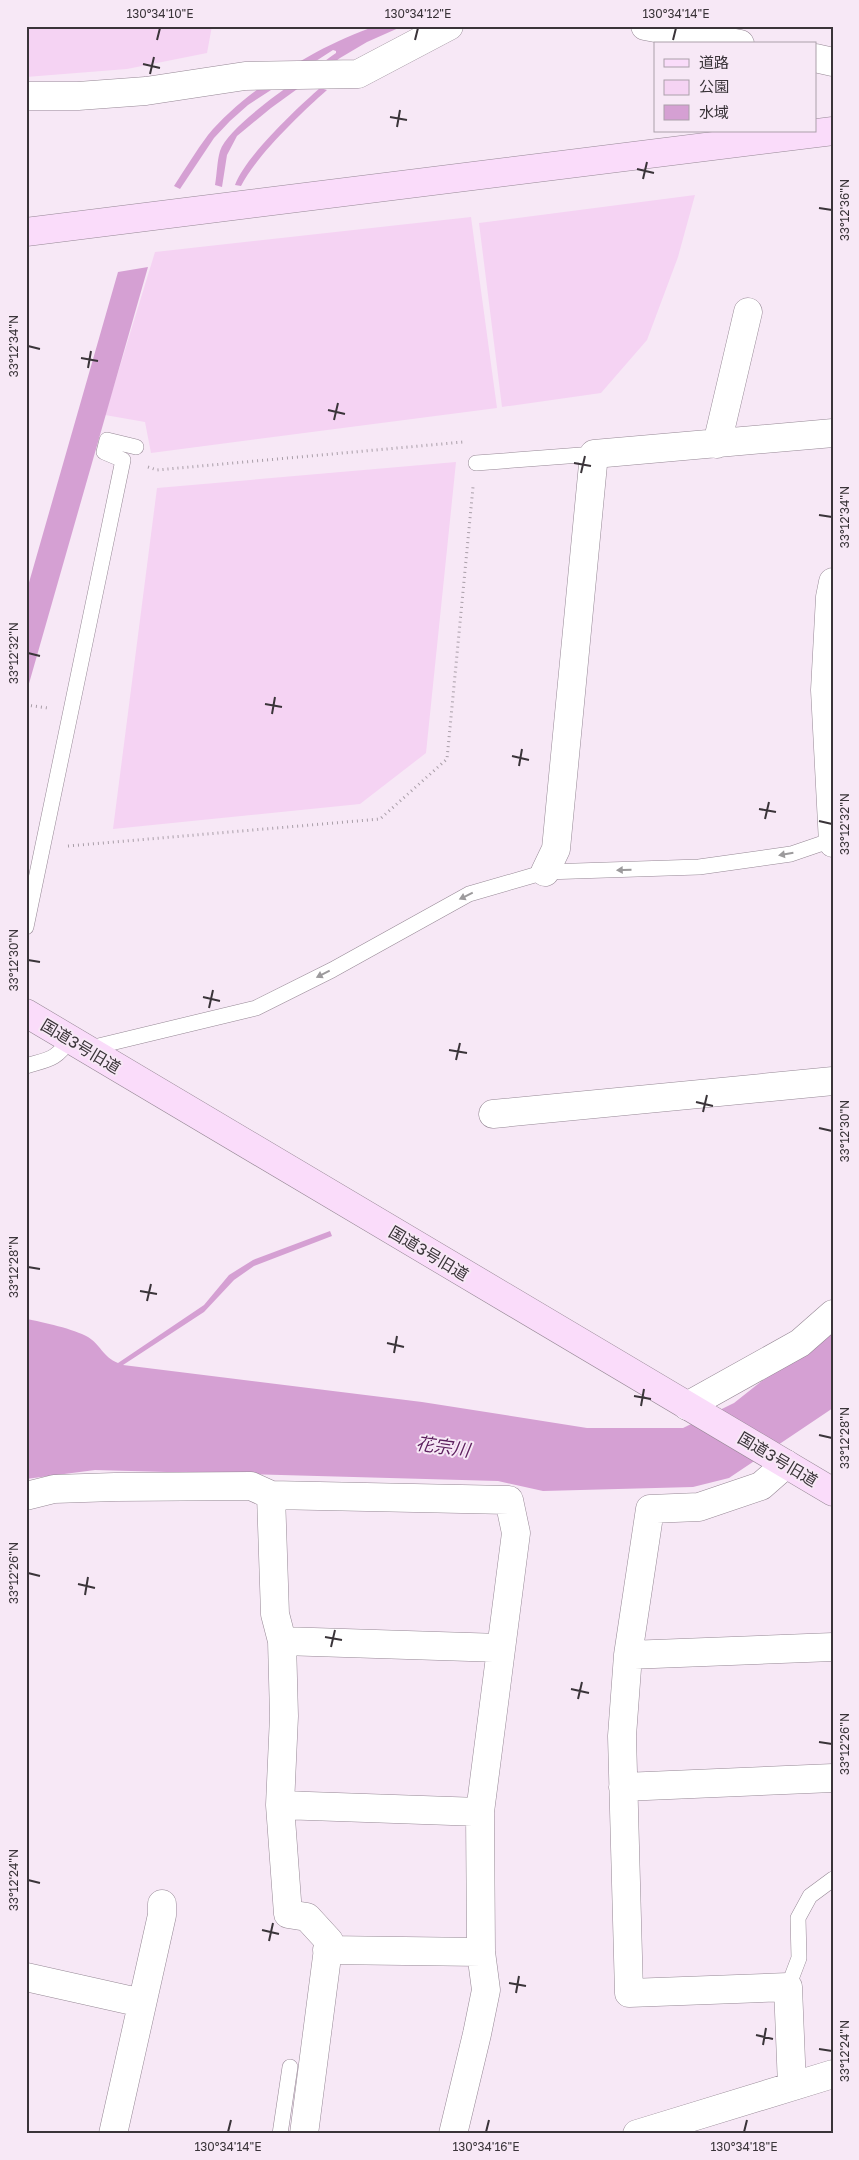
<svg xmlns="http://www.w3.org/2000/svg" width="859" height="2160" font-family="'Golos Text','Noto Sans JP',sans-serif">
<rect width="100%" height="100%" fill="#f7e8f6"/>
<path fill="#f5d3f3" d="M26,26H212L207,53L127,69L26,77Z
M695,195L678,257L647,340L601,393L502,407L479,223Z
M471,217L497,408L151,453L145,422L105,415L155,252Z
M456,462L426,753L360,804L113,829L157,488Z"/>
<path fill="#d5a0d3" d="M376,26H403L367,42L340,58L271,108L237,136L227,155L222,187L215,185C217,174 217,161 220,151C229,123 310,72 336,53V51L333,50L248,105L230,121L214,138L180,189L174,186C185,169 196,151 208,135C245,90 321,44 376,26Z
M320,88L327,90C300,114 257,155 241,186L235,185C245,157 297,108 320,88Z
M148,267L26,694V593L118,272Z
M330,1231L332,1236L254,1266L234,1280L204,1312L123,1365L422,1402L587,1428H683L734,1403L800,1351L833,1323V1408L729,1478L693,1487L543,1491L498,1481L95,1470L26,1479V1319C43,1322 74,1329 88,1337C100,1344 103,1357 118,1363L204,1305L229,1275L253,1260Z"/>
<g fill="none" stroke-linecap="round" stroke-linejoin="round">
<defs>
<path id="lane" d="M476,463L594,454
M26,927L123,460L104,452L107,440L136,447
M86,1049L256,1008L332,970L469,894L545,872L699,867L791,854L832,840
M26,1066C49,1059 56,1060 70,1039
M788,1987L799,1958L798,1918L810,1896L833,1879
M280,2134L290,2067"/>
<path id="street" d="M645,26L740,44
M815,58L833,62
M26,96H78L146,91L245,76L358,74L449,26
M717,444L748,312
M833,582L830,597L825,690L833,843
M545,872L556,849L594,454L833,433
M493,1114L833,1081
M687,1406L800,1343L833,1314
M786,1464L761,1486L699,1507L650,1509L628,1655L622,1736L629,1993L788,1987L792,2086
M26,1496L54,1489L115,1487L251,1486L271,1495
M282,1641L501,1648
M628,1655L833,1647
M623,1787L833,1778
M280,1805L480,1812
M327,1950L481,1952
M26,1977L142,2003
M113,2134L162,1915V1904
M304,2134L329,1941L307,1917L288,1914L280,1805L284,1716L282,1641L275,1614L271,1495L509,1500L516,1533L480,1812L481,1952L486,1990L477,2034L453,2134
M637,2134L833,2074"/>
<path id="secondary" d="M26,232L833,131
M26,1013L833,1492"/>
</defs>
<use href="#lane" stroke="#968895" stroke-width="16"/>
<use href="#street" stroke="#968895" stroke-width="29"/>
<use href="#secondary" stroke="#968895" stroke-width="29"/>
<path stroke="#a99ea8" stroke-width="3" stroke-dasharray="1 4" stroke-linecap="butt" d="M148,467L157,470L463,442
M26,705L48,708
M68,846L380,819L447,759L473,487"/>
<use href="#lane" stroke="#fff" stroke-width="15"/>
<use href="#street" stroke="#fff" stroke-width="28"/>
<use href="#secondary" stroke="#fadcfa" stroke-width="28"/>
</g>
<defs><path id="oneway-solid" d="M-6-.8H1V-3.2L6.5 0L1 3.2V.8H-6Z" transform="scale(1.25)"/></defs>
<g fill="#9c9a9c">
<use href="#oneway-solid" transform="translate(786 854) rotate(170)"/>
<use href="#oneway-solid" transform="translate(624 870) rotate(178)"/>
<use href="#oneway-solid" transform="translate(466 896) rotate(154)"/>
<use href="#oneway-solid" transform="translate(323 974) rotate(153)"/>
</g>
<path fill="none" stroke="#3a3439" stroke-width="2" d="M157,40L160,28M415,40L418,28M673,40L676,28M143,64L160,68M150,74L154,57M390,117L407,120M397,127L400,110M637,169L654,173M643,179L647,162M819,208L832,210M28,346L40,349M81,358L98,361M88,368L91,351M328,410L345,414M334,420L338,403M574,463L591,466M581,473L585,456M819,515L832,517M28,653L40,656M265,704L282,707M272,714L275,697M512,756L529,760M519,766L522,749M759,809L776,812M765,819L769,802M819,821L832,824M28,960L40,962M203,997L220,1001M209,1008L213,990M449,1050L467,1053M456,1060L460,1043M696,1102L713,1106M703,1112L707,1095M819,1128L832,1131M28,1267L40,1269M140,1291L157,1294M147,1301L151,1284M387,1343L404,1347M394,1353L397,1336M634,1396L651,1399M641,1406L644,1389M819,1435L832,1438M28,1573L40,1576M78,1584L95,1588M85,1595L88,1577M325,1637L342,1640M331,1647L335,1630M571,1689L589,1693M578,1699L582,1682M819,1742L832,1744M28,1880L40,1883M262,1930L279,1934M269,1941L273,1923M509,1983L526,1986M516,1993L519,1976M756,2035L773,2039M763,2045L766,2028M819,2049L832,2051M228,2132L231,2120M486,2132L489,2120M744,2132L747,2120"/>
<g text-anchor="middle" dominant-baseline="central" stroke-width="4" stroke-linejoin="round" paint-order="stroke">
<g font-size="16" fill="#3a3439" stroke="#f7e8f6">
<text transform="translate(81 1046) rotate(31)">国道3号旧道</text>
<text transform="translate(429 1253) rotate(31)">国道3号旧道</text>
<text transform="translate(778 1459) rotate(31)">国道3号旧道</text>
</g>
<g font-size="18" font-style="italic" fill="#5d205e" stroke="#f7e8f6">
<text transform="translate(443 1446) rotate(8)">花宗川</text>
</g>
</g>
<rect width="859" height="2160" fill="none" stroke="#f7e8f6" stroke-width="55"/>
<rect x="654" y="42" width="162" height="90" fill="#f7e8f6" stroke="#aba0aa"/>
<rect x="664" y="59" width="25" height="8" fill="#fadcfa" stroke="#aba0aa"/>
<text x="699" y="68" font-size="15" fill="#3a3439">道路</text>
<rect x="664" y="80" width="25" height="15" fill="#f5d3f3" stroke="#aba0aa"/>
<text x="699" y="92" font-size="15" fill="#3a3439">公園</text>
<rect x="664" y="105" width="25" height="15" fill="#d5a0d3" stroke="#aba0aa"/>
<text x="699" y="118" font-size="15" fill="#3a3439">水域</text>
<rect x="28" y="28" width="804" height="2104" fill="none" stroke="#3a3439" stroke-width="2"/>
<g font-size="12" text-anchor="middle" fill="#3a3439">
<text x="160" y="18">130°34'10"E</text>
<text x="418" y="18">130°34'12"E</text>
<text x="676" y="18">130°34'14"E</text>
<text transform="translate(845 210) rotate(-90)" y="4">33°12'36"N</text>
<text transform="translate(14 346) rotate(-90)" y="4">33°12'34"N</text>
<text transform="translate(845 517) rotate(-90)" y="4">33°12'34"N</text>
<text transform="translate(14 653) rotate(-90)" y="4">33°12'32"N</text>
<text transform="translate(845 824) rotate(-90)" y="4">33°12'32"N</text>
<text transform="translate(14 960) rotate(-90)" y="4">33°12'30"N</text>
<text transform="translate(845 1131) rotate(-90)" y="4">33°12'30"N</text>
<text transform="translate(14 1267) rotate(-90)" y="4">33°12'28"N</text>
<text transform="translate(845 1438) rotate(-90)" y="4">33°12'28"N</text>
<text transform="translate(14 1573) rotate(-90)" y="4">33°12'26"N</text>
<text transform="translate(845 1744) rotate(-90)" y="4">33°12'26"N</text>
<text transform="translate(14 1880) rotate(-90)" y="4">33°12'24"N</text>
<text transform="translate(845 2051) rotate(-90)" y="4">33°12'24"N</text>
<text x="228" y="2151">130°34'14"E</text>
<text x="486" y="2151">130°34'16"E</text>
<text x="744" y="2151">130°34'18"E</text>
</g>
</svg>
